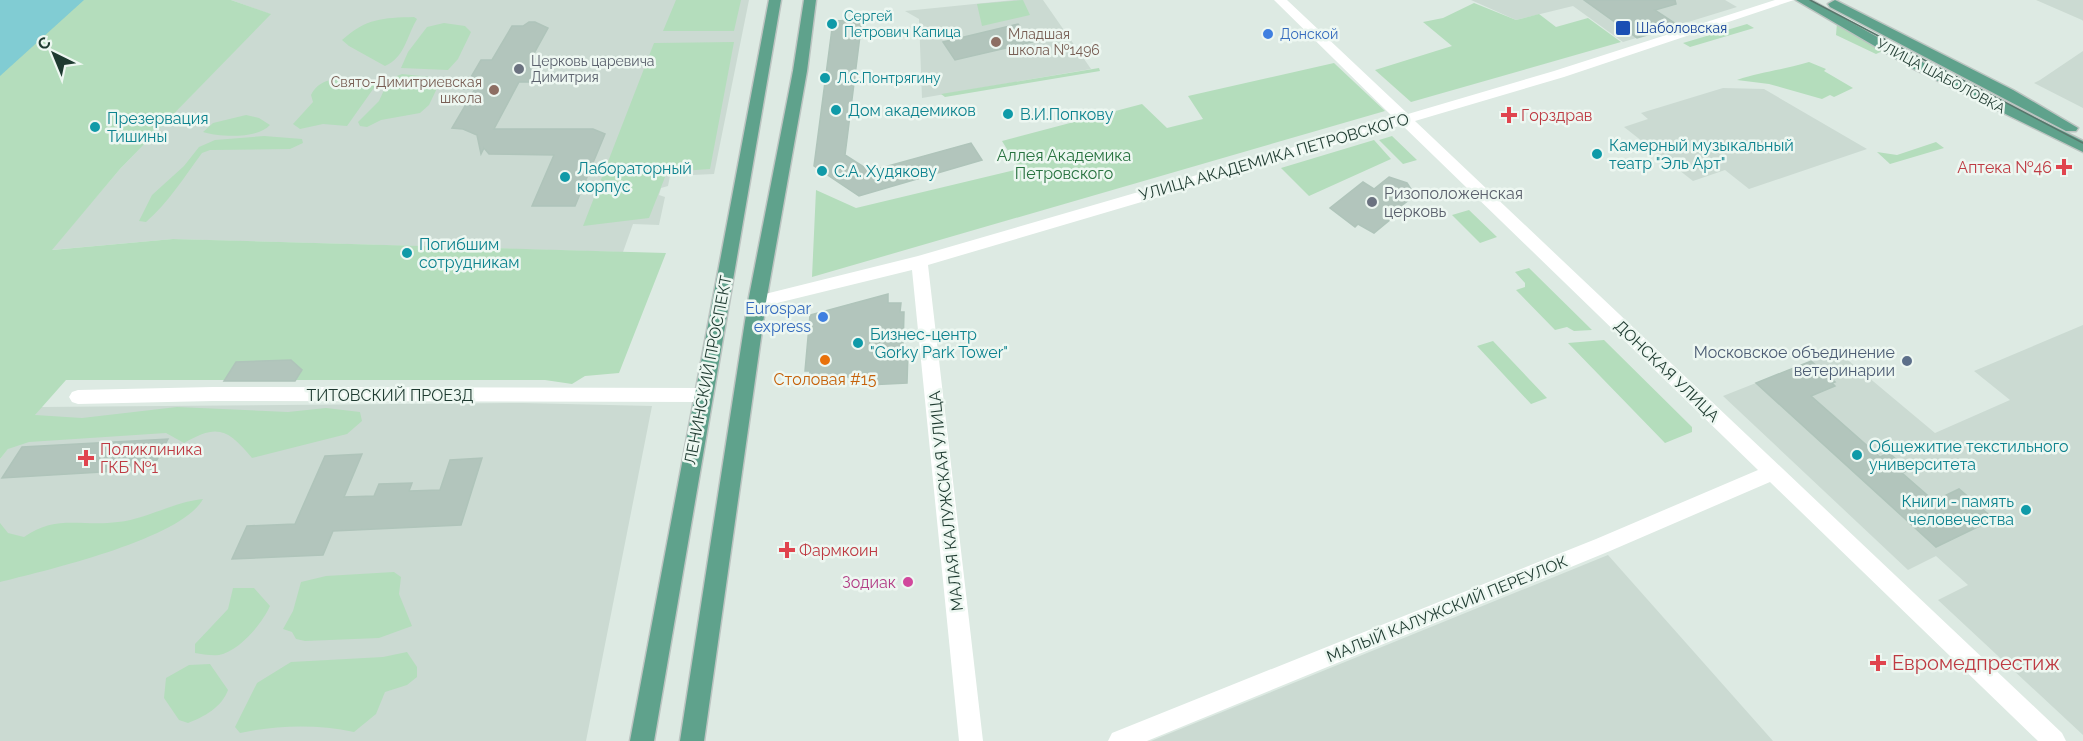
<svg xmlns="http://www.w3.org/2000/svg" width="2083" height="741" font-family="Raleway,sans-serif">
<rect width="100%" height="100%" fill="#ddeae3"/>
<path fill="#cbdad2" d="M231,0H749L714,174L670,176L668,186L661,188L659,195L665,197L659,225L633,224L623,252L173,239L51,250L120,169L270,14Z
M1014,0H1043L1091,69L922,98L919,19L905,11Z
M1471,0H1725L1737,7L1623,42L1573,6L1516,20Z
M2036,0H2083V21L2082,20Z
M2083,51V108L2034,83L2040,80Z
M1723,88L1764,89L1867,149L1749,189L1725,170L1693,181L1624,127L1648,119L1641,113Z
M2083,325V735L1938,600L1968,585L1936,556L1908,570L1723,396L1837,351L1935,433L2010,400L1974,371Z
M523,403L652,406L586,741H0V459L41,407Z
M1608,555L1773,741H1151Z"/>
<path fill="#b4ddbc" d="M0,0H231L271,14L120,169L52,250L173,239L666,253L619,373L585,376L572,384L545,380H66L35,415L82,418L177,407L288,412L326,408L360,412L362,421L347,434L252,458C228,430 219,423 184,443L166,433L29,442L8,449L0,459Z
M676,0H741L734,31H663Z
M1023,0L1030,15L982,26L977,4Z
M1474,3L1516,20L1539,14L1556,27L1588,18L1621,42L1411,102L1375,70L1452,46L1423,22L1443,18Z
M414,17L417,19C406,38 405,57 385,66L349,46L342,40C367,18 382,18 414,17Z
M444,23L465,26L471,32L458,59L448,70L401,68L408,52L427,27Z
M1837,23L1885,50L1876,54L1836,35Z
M1747,24L1754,28L1690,47L1683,43Z
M734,42L710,169L667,172L649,218L583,226L654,43Z
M1809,62L1826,69L1824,71L1853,88L1834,97L1830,95L1822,99L1769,84L1737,80C1763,71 1784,70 1809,62Z
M1334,63L1385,111L812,277L816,190L856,208L1019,169L1002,141L1142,104L1167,128L1203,119L1188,96Z
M1099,68L1100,71L945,97L941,94Z
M402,74L439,78L440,82L429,105L420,113L381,120L367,127L360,126L358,122L379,101L389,79Z
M361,79L376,85L347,126L323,124L300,129L293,124L313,102L311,95C321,75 342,79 361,79Z
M246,115L259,118L270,125C258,139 219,137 203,132L213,123Z
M264,136L302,139L303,143L290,149L210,150L202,153C185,176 168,203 146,222L139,221L152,195L184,166L199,147L215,140Z
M1392,136L1417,160L1403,164L1379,140Z
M1374,140L1391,159L1309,196L1281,168Z
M1936,142L1944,148L1890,164L1877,152L1897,155Z
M1469,210L1497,237L1480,243L1452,215Z
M1529,268L1592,330L1574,331L1567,327L1555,330L1516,290L1525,287V283L1515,272Z
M1604,340L1692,427V432L1665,443L1568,343Z
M1493,341L1547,398L1531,404L1477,346Z
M203,499C182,539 44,571 0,582V523L8,533L24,537C56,514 82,527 118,522C147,519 173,502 203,499Z
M394,572L401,577L399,594L412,626L379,638L305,641L296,639L292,632L283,629L293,611L301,582L326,576Z
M233,588H254L270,606C262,624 239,651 219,655C211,656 202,654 195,653V644L228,609Z
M407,652L417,667V677L407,685L385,692L376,714L354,732C317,724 277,725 240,733L235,727L257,683L291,662L383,657Z
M210,664L228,690C222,707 204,717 188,723L179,720L164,698L166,678L189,665Z"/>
<path fill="#81ccd3" d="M0,0H84L0,76Z"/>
<path fill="#b2c5bc" stroke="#afc4ba" stroke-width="1.5" d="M1584,0H1675L1676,4L1655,10L1679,26L1637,38Z
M862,20L845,155L870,171L971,143L982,160L859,196L814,166L833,21Z
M529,22H535L548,28L531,59L546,58L534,82H519L494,129H593L605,134L575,206H532L554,155L489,154L484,148L481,154L477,135L463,129L452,128L475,89H464L481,60H492L512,26H523Z
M1018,24L1032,42L955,60L943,42Z
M1389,177L1407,183L1415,195L1400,207L1403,209L1374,233L1358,224L1355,227L1330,208L1363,182L1374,189Z
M888,294V303H901L900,312H904L903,351H908L907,383L867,385L866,376L809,379L810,371H805L810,315Z
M291,360L302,370L295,381H224L236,362Z
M1811,361L1835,382L1832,383L1835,386L1811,396L1880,457L1889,453L1908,470L1902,473L1934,501L1959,489L1994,519L1936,547L1756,383Z
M168,439L152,469L2,478L22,447Z
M362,454L344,497L374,496L379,484L412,483L409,491L440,490L450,460L482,458L461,525L333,531L323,555L232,559L247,526L295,524L325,456Z"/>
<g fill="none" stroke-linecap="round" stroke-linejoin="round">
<defs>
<path id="major" d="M769,0H781L654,741H630Z
M804,0H816L807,71L766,302L704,741H680L748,302L793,71Z
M1796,0H1811L1924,63L2083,141V152L1914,69Z
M1835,0L2013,90L2078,128L2076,131H2066L1830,7L1828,4Z"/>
</defs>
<use href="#major" stroke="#bcc4c1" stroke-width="3"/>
<path fill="#fff" fill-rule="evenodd" d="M1274,0H1287L1408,114L1554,71L1775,0H1794L1564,77L1415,121L2062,733L2066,741H2038L1770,482L1610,551L1147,741H1108L1112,733L1596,539L1758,470L1402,125L928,265L983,741H959L912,270L757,308L748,302L757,296L918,256L1394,118Z
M213,387L702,388L708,390L711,395L708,400L702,402L213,401L78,404L72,402L69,397L72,392L78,390Z"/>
<use href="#major" fill="#5fa28c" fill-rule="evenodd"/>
<path stroke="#58766c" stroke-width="1.5" d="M1810,0L2083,143"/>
</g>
<g fill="#0f9aa8" stroke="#edf7f1" stroke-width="2">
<circle cx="832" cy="24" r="6"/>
<circle cx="825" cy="78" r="6"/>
<circle cx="836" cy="110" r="6"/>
<circle cx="1008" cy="114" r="6"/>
<circle cx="95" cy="127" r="6"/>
<circle cx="1597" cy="154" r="6"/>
<circle cx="822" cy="171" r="6"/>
<circle cx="565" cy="177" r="6"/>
<circle cx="407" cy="253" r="6"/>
<circle cx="858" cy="343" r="6"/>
<circle cx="1857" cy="455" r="6"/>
<circle cx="2026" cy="510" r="6"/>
</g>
<rect fill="#1a4fb4" stroke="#edf7f1" stroke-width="2" x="1615" y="20" width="16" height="16" rx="3"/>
<g fill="#3f7fe0" stroke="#edf7f1" stroke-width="2">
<circle cx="1268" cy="34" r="6"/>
<circle cx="823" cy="317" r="6"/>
</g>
<g fill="#8d6e63" stroke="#edf7f1" stroke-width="2">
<circle cx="996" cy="42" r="6"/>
<circle cx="494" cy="90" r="6"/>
</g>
<g fill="#6b7280" stroke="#edf7f1" stroke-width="2">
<circle cx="519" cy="69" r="6"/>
<circle cx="1372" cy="202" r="6"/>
</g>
<g fill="#e0444e" stroke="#edf7f1" stroke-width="2">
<path d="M1506 106h6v6h6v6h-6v6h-6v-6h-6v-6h6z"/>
<path d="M2061 158h6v6h6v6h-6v6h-6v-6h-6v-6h6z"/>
<path d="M83 449h6v6h6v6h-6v6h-6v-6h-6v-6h6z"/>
<path d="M784 541h6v6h6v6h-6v6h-6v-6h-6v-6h6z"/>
<path d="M1875 654h6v6h6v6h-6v6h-6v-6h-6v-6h6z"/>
</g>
<circle fill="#e8710a" stroke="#edf7f1" stroke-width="2" cx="825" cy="360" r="6"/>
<circle fill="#5c6f8a" stroke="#edf7f1" stroke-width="2" cx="1907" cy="361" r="6"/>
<circle fill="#d1479c" stroke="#edf7f1" stroke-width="2" cx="908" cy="582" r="6"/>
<g text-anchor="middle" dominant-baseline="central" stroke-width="5" stroke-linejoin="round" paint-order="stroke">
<g font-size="14" fill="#0d838f" stroke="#edf7f1" text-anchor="start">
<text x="844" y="16">Сергей<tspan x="844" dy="16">Петрович Капица</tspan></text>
<text x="837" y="78">Л.С.Понтрягину</text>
</g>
<g font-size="14" fill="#164399" stroke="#edf7f1" text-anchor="start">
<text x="1636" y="28">Шаболовская</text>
</g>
<g font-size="14" fill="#785e54" stroke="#edf7f1" text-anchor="start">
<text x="1008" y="34">Младшая<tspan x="1008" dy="16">школа №1496</tspan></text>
<text x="482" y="82" text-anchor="end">Свято-Димитриевская<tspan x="482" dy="16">школа</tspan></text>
</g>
<g font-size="14" fill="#366cbe" stroke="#edf7f1" text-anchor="start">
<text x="1280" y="34">Донской</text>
</g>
<g font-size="14" fill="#5b616d" stroke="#edf7f1" text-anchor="start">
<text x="531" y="61">Церковь царевича<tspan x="531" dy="16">Димитрия</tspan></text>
</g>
<g font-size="14" fill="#1e3a30" stroke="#edf7f1">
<text transform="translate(1941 76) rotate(28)">УЛИЦА ШАБОЛОВКА</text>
</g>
<g font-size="16" fill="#0d838f" stroke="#edf7f1" text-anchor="start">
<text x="848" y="110">Дом академиков</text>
<text x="1020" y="114">В.И.Попкову</text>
<text x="107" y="118">Презервация<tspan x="107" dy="18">Тишины</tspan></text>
<text x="1609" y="145">Камерный музыкальный<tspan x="1609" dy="18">театр "Эль Арт"</tspan></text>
<text x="577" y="168">Лабораторный<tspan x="577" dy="18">корпус</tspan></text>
<text x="834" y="171">С.А. Худякову</text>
<text x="419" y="244">Погибшим<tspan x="419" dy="18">сотрудникам</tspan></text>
<text x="870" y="334">Бизнес-центр<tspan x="870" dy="18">"Gorky Park Tower"</tspan></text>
<text x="1869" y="446">Общежитие текстильного<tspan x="1869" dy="18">университета</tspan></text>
<text x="2014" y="501" text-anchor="end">Книги - память<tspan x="2014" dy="18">человечества</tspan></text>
</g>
<g font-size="16" fill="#be3a42" stroke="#edf7f1" text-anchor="start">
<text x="1521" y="115">Горздрав</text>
<text x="2052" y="167" text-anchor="end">Аптека №46</text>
<text x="100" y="449">Поликлиника<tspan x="100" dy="18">ГКБ №1</tspan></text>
<text x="799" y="550">Фармкоин</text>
</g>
<g font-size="16" fill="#27723f" stroke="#edf7f1">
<text x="1064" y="155">Аллея Академика<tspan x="1064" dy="18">Петровского</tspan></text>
</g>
<g font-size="16" fill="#1e3a30" stroke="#edf7f1">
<text transform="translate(1274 157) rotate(-16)">УЛИЦА АКАДЕМИКА ПЕТРОВСКОГО</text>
<text transform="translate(708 370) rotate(-79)">ЛЕНИНСКИЙ ПРОСПЕКТ</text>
<text transform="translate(1667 371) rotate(44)">ДОНСКАЯ УЛИЦА</text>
<text x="390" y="395">ТИТОВСКИЙ ПРОЕЗД</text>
<text transform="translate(946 501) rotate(-96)">МАЛАЯ КАЛУЖСКАЯ УЛИЦА</text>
<text transform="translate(1447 609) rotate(-22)">МАЛЫЙ КАЛУЖСКИЙ ПЕРЕУЛОК</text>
</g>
<g font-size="16" fill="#5b616d" stroke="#edf7f1" text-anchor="start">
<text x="1384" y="193">Ризоположенская<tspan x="1384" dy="18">церковь</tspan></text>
</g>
<g font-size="16" fill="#366cbe" stroke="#edf7f1" text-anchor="end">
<text x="811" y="308">Eurospar<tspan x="811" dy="18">express</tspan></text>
</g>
<g font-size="16" fill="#4e5e75" stroke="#edf7f1" text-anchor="end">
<text x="1895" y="352">Московское объединение<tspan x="1895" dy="18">ветеринарии</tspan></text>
</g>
<g font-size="16" fill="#c56008" stroke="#edf7f1">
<text x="825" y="379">Столовая #15</text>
</g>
<g font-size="16" fill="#b23c85" stroke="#edf7f1" text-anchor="end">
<text x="896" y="582">Зодиак</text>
</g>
<g font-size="20" fill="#be3a42" stroke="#edf7f1" text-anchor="start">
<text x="1892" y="663">Евромедпрестиж</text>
</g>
</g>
<g transform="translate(54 54) rotate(317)" stroke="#edf7f1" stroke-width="4.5" paint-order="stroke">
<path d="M0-4.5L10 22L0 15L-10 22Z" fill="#1e3a30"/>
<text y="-9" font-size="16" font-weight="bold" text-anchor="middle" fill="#1e3a30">С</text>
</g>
</svg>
